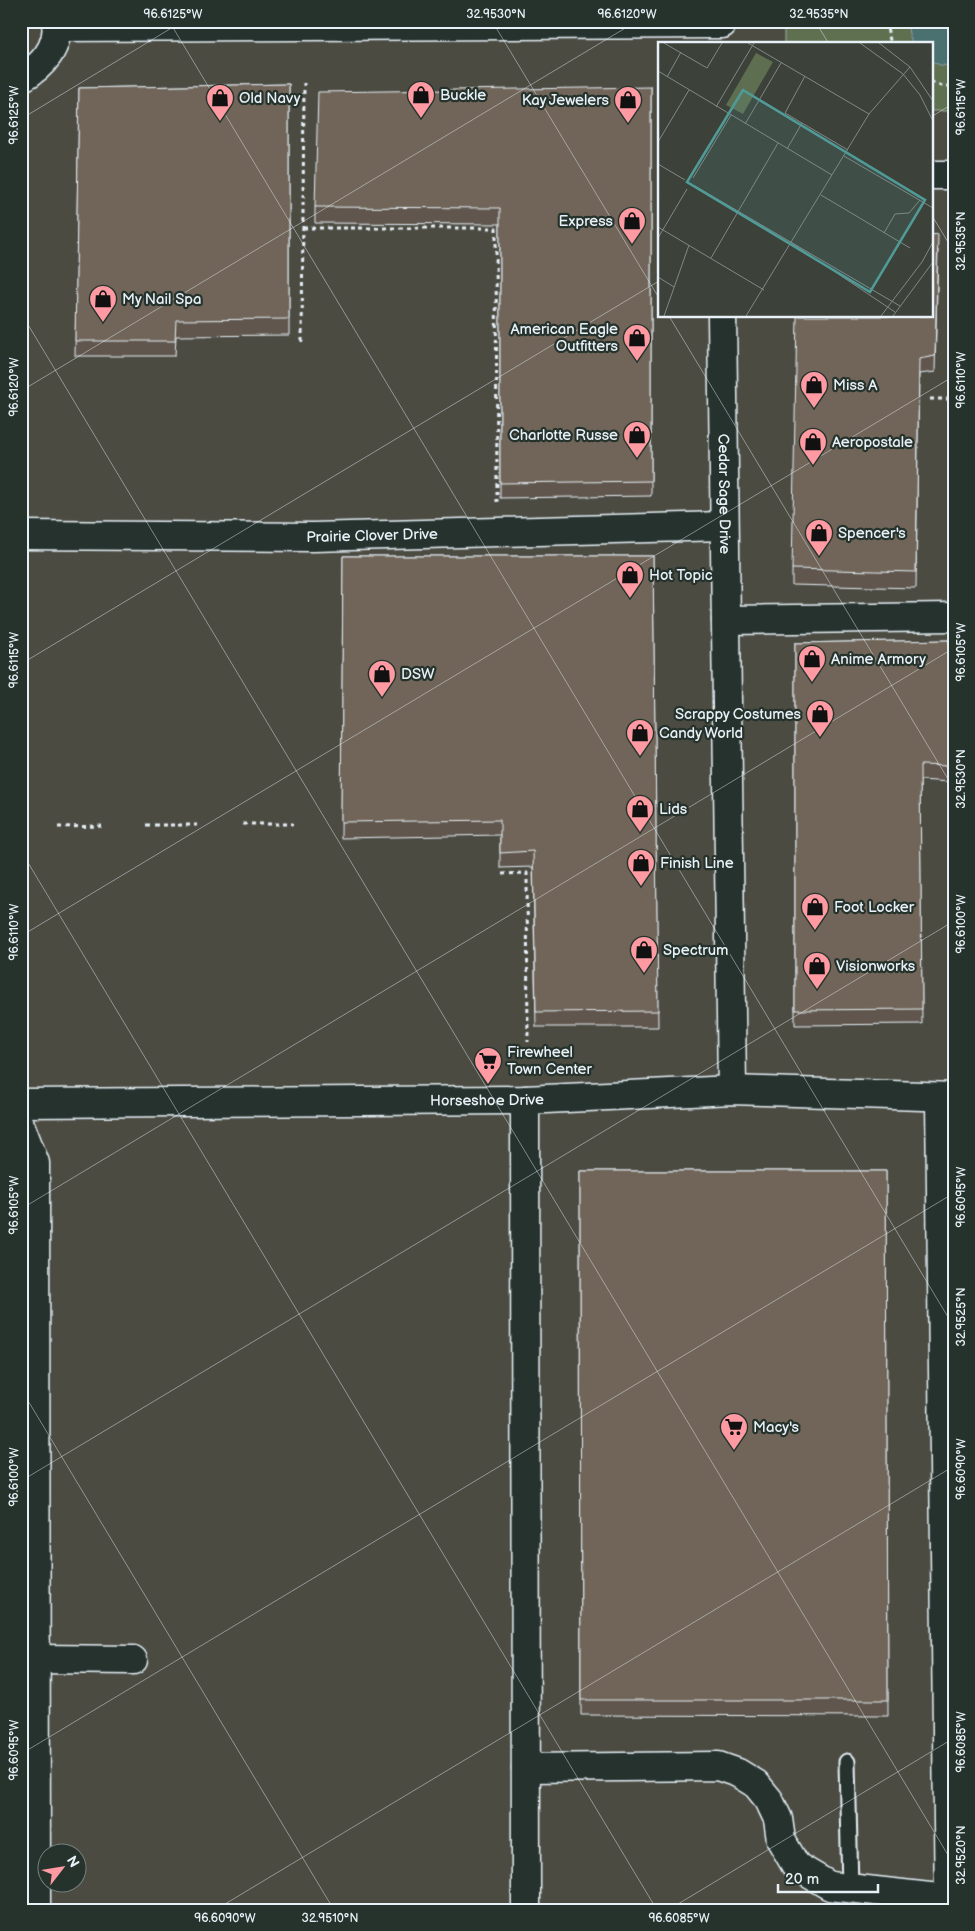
<svg xmlns="http://www.w3.org/2000/svg" width="975" height="1931" font-family="'Balsamiq Sans',sans-serif">
<rect width="100%" height="100%" fill="#3c423a"/>
<filter id="ink" filterUnits="userSpaceOnUse"><feTurbulence type="fractalNoise" baseFrequency=".02" numOctaves="2"/><feDisplacementMap in="SourceGraphic" scale="10" xChannelSelector="R" yChannelSelector="G"/><feConvolveMatrix kernelMatrix="1 2 1 2 8 2 1 2 1" color-interpolation-filters="sRGB"/></filter>
<g filter="url(#ink)">
<path fill="#4c4c43" fill-rule="evenodd" d="M21,21H954V1910H21ZM659,44H931V316H659ZM48,1854H78V1884H48Z"/>
<path fill="#5e6f51" stroke="#a3b0a4" d="M784,21H954V111H931V44H784Z"/>
<path fill="#4b6f70" stroke="#8aa3a6" d="M907,21H954V66L940,65L931,61V44H913L909,34Z"/>
<g fill="none" stroke-linecap="round" stroke-linejoin="round">
<defs>
<path id="lane" d="M847,1762L850,1888"/>
<g id="street">
<path d="M57,27L722,24"/>
<path d="M21,78C42,67 60,47 56,21"/>
<path d="M931,175H954"/>
<path id="s1" d="M722,316L732,1090"/>
<path id="s2" d="M21,535L313,537L724,526"/>
<path d="M726,620L954,617"/>
<path d="M940,1098L949,1910"/>
<path d="M525,1100L526,1910"/>
<path d="M21,1127L35,1163L36,1910"/>
<path d="M36,1659L133,1660"/>
<path d="M526,1768L718,1766L738,1773L756,1784L769,1800L778,1819L781,1840L796,1866L830,1886L948,1899"/>
</g>
<g id="secondary">
<path id="s3" d="M21,1103L525,1100L732,1090L954,1097"/>
</g>
</defs>
<use href="#lane" stroke="#e8f1f8" stroke-width="19"/>
<use href="#street" stroke="#e8f1f8" stroke-width="31"/>
<use href="#secondary" stroke="#e8f1f8" stroke-width="31"/>
<path stroke="#e8f1f8" stroke-width="3" stroke-dasharray="4 4" stroke-linecap="butt" d="M888,21L887,28L891,44
M931,82L941,86H953
M953,86V123
M303,228H496L497,502
M302,342L304,83
M930,399H954
M243,824H293
M146,825H197
M58,827L105,826
M502,874L527,873L528,1042"/>
<use href="#lane" stroke="#26332d" stroke-width="15"/>
<use href="#street" stroke="#26332d" stroke-width="28"/>
<use href="#secondary" stroke="#26332d" stroke-width="28"/>
</g>
<path fill="#60574d" stroke="#e8f1f8" d="M289,84V335L176,336L175,356H75L79,88Z
M651,87V496L500,498V224L315,223V207Z
M938,250L935,372L919,374L916,588L792,585V569Z
M343,556H653L658,1027H536L533,867L500,868V835L341,838Z
M949,640L950,782L920,780L922,1024L795,1025V643Z
M580,1171H886L888,1716L581,1715Z"/>
<path fill="#706559" stroke="#e8f1f8" d="M289,84V319L176,320L175,341H75L79,88Z
M651,87V481L500,483V208L315,207L318,92Z
M938,234L935,356L919,359L916,572L792,569L797,316H931V235Z
M343,556H653L658,1011L536,1012L533,851L500,853V820L341,822Z
M949,640L950,766L920,765L922,1009L795,1010V643Z
M580,1171H886L888,1700H581Z"/>
</g>
<path fill="none" stroke="#e8f1f8" stroke-width="1" stroke-opacity="0.45" d="M169,21L954,1327M492,21L659,298M815,21L829,44M931,117L954,103M21,119L183,21M931,214L954,252M21,313L954,1865M669,316L954,789M21,391L637,21M21,664L659,281M21,851L657,1910M21,936L954,376M21,1209L954,648M21,1389L334,1910M21,1481L954,921M21,1754L954,1193M215,1910L954,1466M668,1910L954,1738"/>
<defs>
<symbol id="shop-pin" viewBox="-11 -11 22 30"><path d="M0 17L-7.5 6A9.5 9.5 0 1 1 7.5 6Z" fill="#ff9aa2" stroke="#26332d"/><path d="M-5-2.5h2.3a2.7 3.5 0 0 1 5.4 0H5L5.5 6h-11ZM-1.5-2.5h3a1.5 2.3 0 0 0-3 0Z" fill="#111"/></symbol>
<symbol id="supermarket-pin" viewBox="-11 -11 22 30"><path d="M0 17L-7.5 6A9.5 9.5 0 1 1 7.5 6Z" fill="#ff9aa2" stroke="#26332d"/><path d="M-6-5.5h2.5l.6 2H6L4.5 2H-2.5L-4.4-4H-6ZM-1.5 3.2a1.3 1.3 0 1 0 .1 0ZM3 3.2a1.3 1.3 0 1 0 .1 0Z" fill="#111"/></symbol>
</defs>
<g fill-rule="evenodd">
<use href="#shop-pin" x="405" y="79" width="32" height="43"/>
<use href="#shop-pin" x="204" y="82" width="32" height="43"/>
<use href="#shop-pin" x="612" y="84" width="32" height="43"/>
<use href="#shop-pin" x="616" y="205" width="32" height="43"/>
<use href="#shop-pin" x="87" y="283" width="32" height="43"/>
<use href="#shop-pin" x="621" y="322" width="32" height="43"/>
<use href="#shop-pin" x="798" y="369" width="32" height="43"/>
<use href="#shop-pin" x="621" y="419" width="32" height="43"/>
<use href="#shop-pin" x="797" y="426" width="32" height="43"/>
<use href="#shop-pin" x="803" y="517" width="32" height="43"/>
<use href="#shop-pin" x="614" y="559" width="32" height="43"/>
<use href="#shop-pin" x="796" y="643" width="32" height="43"/>
<use href="#shop-pin" x="366" y="658" width="32" height="43"/>
<use href="#shop-pin" x="804" y="698" width="32" height="43"/>
<use href="#shop-pin" x="624" y="717" width="32" height="43"/>
<use href="#shop-pin" x="624" y="793" width="32" height="43"/>
<use href="#shop-pin" x="625" y="847" width="32" height="43"/>
<use href="#shop-pin" x="799" y="891" width="32" height="43"/>
<use href="#shop-pin" x="628" y="934" width="32" height="43"/>
<use href="#shop-pin" x="801" y="950" width="32" height="43"/>
<use href="#supermarket-pin" x="472" y="1045" width="32" height="43"/>
<use href="#supermarket-pin" x="718" y="1411" width="32" height="43"/>
</g>
<g text-anchor="middle" dominant-baseline="central" stroke-width="4.5" stroke-linejoin="round" paint-order="stroke">
<g font-size="15" fill="#e8f1f8" stroke="#26332d" text-anchor="start">
<text x="440" y="95">Buckle</text>
<text x="239" y="98">Old Navy</text>
<text x="609" y="100" text-anchor="end">Kay Jewelers</text>
<text x="613" y="221" text-anchor="end">Express</text>
<text x="122" y="299">My Nail Spa</text>
<text x="618" y="329" text-anchor="end">American Eagle<tspan x="618" dy="17">Outfitters</tspan></text>
<text x="833" y="385">Miss A</text>
<text x="618" y="435" text-anchor="end">Charlotte Russe</text>
<text x="832" y="442">Aeropostale</text>
<text x="838" y="533">Spencer's</text>
<text x="649" y="575">Hot Topic</text>
<text x="831" y="659">Anime Armory</text>
<text x="401" y="674">DSW</text>
<text x="801" y="714" text-anchor="end">Scrappy Costumes</text>
<text x="659" y="733">Candy World</text>
<text x="659" y="809">Lids</text>
<text x="660" y="863">Finish Line</text>
<text x="834" y="907">Foot Locker</text>
<text x="663" y="950">Spectrum</text>
<text x="836" y="966">Visionworks</text>
<text x="507" y="1052">Firewheel<tspan x="507" dy="17">Town Center</tspan></text>
<text x="753" y="1427">Macy's</text>
</g>
<g font-size="15" fill="#e8f1f8" stroke="#26332d">
<text stroke="none"><textPath href="#s1" startOffset="178">Cedar Sage Drive</textPath></text>
<text stroke="none"><textPath href="#s2" startOffset="351">Prairie Clover Drive</textPath></text>
<text stroke="none"><textPath href="#s3" startOffset="466">Horseshoe Drive</textPath></text>
</g>
</g>
<g transform="translate(658 42)">
<rect width="275" height="275" fill="#3c423a"/>
<path d="M98,11L115,20L85,72L68,63Z" fill="#5e6f51"/>
<path fill="none" stroke="#818886" stroke-width="1" d="M6,1L49,26L64,1M90,1L211,72M202,1L245,32L262,53L275,79M221,1L252,25L275,59M0,29L174,133M147,34L127,71L190,108M9,35L23,10M58,65L96,1M87,82L123,21M0,100L31,48M129,107L144,81M186,114L275,166M0,122L27,138M35,136L73,73M37,144L242,264M163,153L252,206M0,185L106,248M226,191L237,172L251,171L262,158M0,196L29,147M134,201L237,270M53,216L120,101M0,235L16,245M6,274L31,203M88,274L211,72L252,25M223,274L264,220L275,200M235,274L275,220"/>
<path fill="#509b97" fill-opacity="0.15" stroke="#509b97" stroke-width="2.5" d="M85,48L267,158L212,250L29,140Z"/>
<rect width="275" height="275" fill="none" stroke="#e8f1f8" stroke-width="2.5"/>
</g>
<rect width="975" height="1931" fill="none" stroke="#26332d" stroke-width="55"/>
<g transform="translate(62 1868) rotate(59)"><circle r="24" fill="#26332d" stroke="#747f7e"/>
<path d="M0-4L9 19L0 12L-9 19Z" fill="#ff9aa2"/>
<text y="-8" font-size="14" font-weight="bold" text-anchor="middle" fill="#e8f1f8">N</text>
</g>
<path d="M778 1884v8h100v-8" fill="none" stroke="#e8f1f8" stroke-width="2.5"/>
<text x="785" y="1884" font-size="15" fill="#e8f1f8" stroke="#26332d" stroke-width="4" paint-order="stroke">20 m</text>
<rect x="28" y="28" width="920" height="1876" fill="none" stroke="#e8f1f8" stroke-width="2"/>
<g font-size="12" text-anchor="middle" fill="#e8f1f8">
<text x="173" y="18">96.6125°W</text>
<text x="496" y="18">32.9530°N</text>
<text x="627" y="18">96.6120°W</text>
<text x="819" y="18">32.9535°N</text>
<text transform="translate(961 107) rotate(-90)" y="4">96.6115°W</text>
<text transform="translate(14 115) rotate(-90)" y="4">96.6125°W</text>
<text transform="translate(961 241) rotate(-90)" y="4">32.9535°N</text>
<text transform="translate(961 380) rotate(-90)" y="4">96.6110°W</text>
<text transform="translate(14 387) rotate(-90)" y="4">96.6120°W</text>
<text transform="translate(961 652) rotate(-90)" y="4">96.6105°W</text>
<text transform="translate(14 660) rotate(-90)" y="4">96.6115°W</text>
<text transform="translate(961 779) rotate(-90)" y="4">32.9530°N</text>
<text transform="translate(961 924) rotate(-90)" y="4">96.6100°W</text>
<text transform="translate(14 932) rotate(-90)" y="4">96.6110°W</text>
<text transform="translate(961 1197) rotate(-90)" y="4">96.6095°W</text>
<text transform="translate(14 1205) rotate(-90)" y="4">96.6105°W</text>
<text transform="translate(961 1317) rotate(-90)" y="4">32.9525°N</text>
<text transform="translate(961 1469) rotate(-90)" y="4">96.6090°W</text>
<text transform="translate(14 1477) rotate(-90)" y="4">96.6100°W</text>
<text transform="translate(961 1742) rotate(-90)" y="4">96.6085°W</text>
<text transform="translate(14 1750) rotate(-90)" y="4">96.6095°W</text>
<text transform="translate(961 1855) rotate(-90)" y="4">32.9520°N</text>
<text x="225" y="1922">96.6090°W</text>
<text x="330" y="1922">32.9510°N</text>
<text x="679" y="1922">96.6085°W</text>
</g>
</svg>
